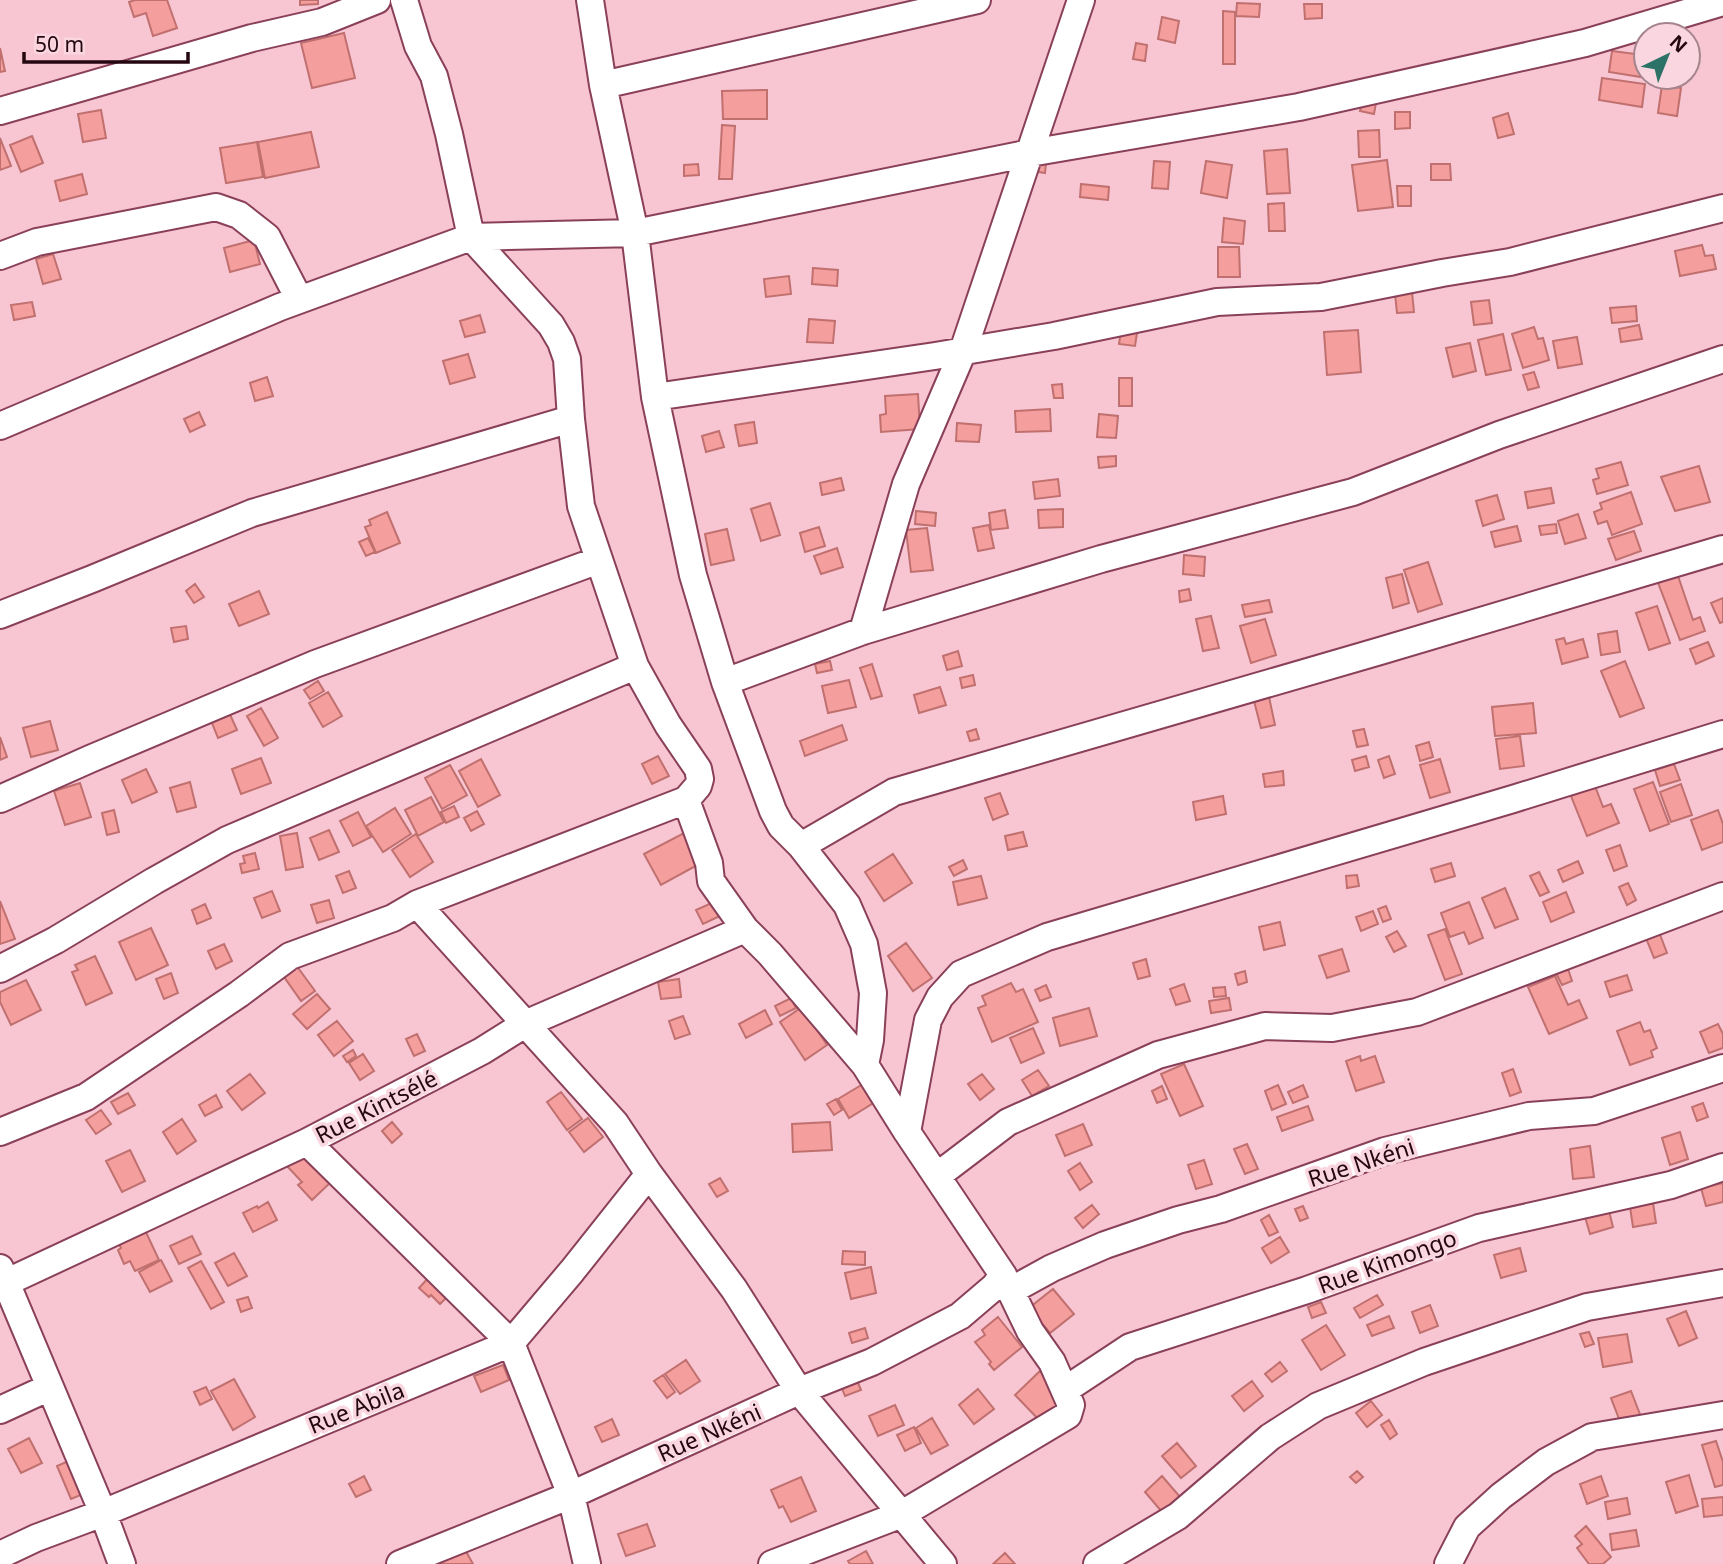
<svg xmlns="http://www.w3.org/2000/svg" width="1723" height="1564" font-family="'Noto Sans',sans-serif">
<rect width="100%" height="100%" fill="#f8c5d2"/>
<path fill="#f49f9e" stroke="#c0706f" stroke-width="2" d="M135,0H167L177,28L153,36L146,13L134,17L129,2Z
M300,0H318V4L300,5Z
M1237,3L1260,4L1259,17L1236,16Z
M1304,4H1322V18L1305,19Z
M1223,11L1235,12V64H1223Z
M1162,17L1179,21L1175,43L1158,39Z
M344,33L355,78L312,88L301,43Z
M1136,43L1147,45L1145,61L1133,59Z
M0,48L5,71L0,72Z
M1612,51L1644,55L1641,77L1609,72Z
M1660,77H1683V80L1660,79Z
M1602,78L1645,84L1642,107L1599,100Z
M1662,85L1681,88L1677,116L1658,113Z
M767,90V119H723L722,91Z
M1364,94L1377,97L1374,114L1360,111Z
M101,110L106,138L83,142L78,114Z
M1395,112H1410V128L1395,129Z
M1508,113L1514,134L1498,138L1493,118Z
M722,125L735,126L732,179H719Z
M1379,130L1380,157H1359L1358,131Z
M311,132L319,167L265,178L258,142Z
M32,136L43,163L21,172L10,145Z
M0,138L11,166L0,170Z
M257,142L263,177L226,183L220,148Z
M1287,149L1290,193L1267,194L1264,151Z
M1387,160L1393,207L1358,211L1352,165Z
M1154,161L1170,162L1168,189L1152,188Z
M1206,161L1232,165L1227,198L1201,193Z
M1034,162L1046,163L1045,173L1032,171Z
M698,164L699,175L684,176V165Z
M1431,164H1450L1451,180H1431Z
M82,174L87,194L60,201L55,181Z
M1081,184L1109,187L1108,200L1080,197Z
M1397,186H1411V206H1398Z
M1284,203L1285,231H1269L1268,204Z
M1224,218L1245,221L1243,244L1222,242Z
M254,240L260,264L230,272L224,248Z
M1702,245L1705,256L1713,255L1716,269L1680,276L1675,251Z
M1218,247H1239L1240,277H1218Z
M53,254L61,279L43,284L36,259Z
M813,268L838,270L837,286L812,284Z
M789,276L791,294L766,297L764,279Z
M1412,292L1414,312L1397,313L1395,294Z
M1489,300L1492,323L1474,325L1471,302Z
M32,302L35,316L14,320L11,305Z
M1636,306L1637,321L1612,323L1610,308Z
M480,315L485,332L465,337L460,321Z
M809,319L835,321L833,343L807,342Z
M1639,325L1642,339L1621,342L1619,329Z
M1534,327L1538,339L1543,338L1549,360L1523,368L1512,334Z
M1121,330L1137,333L1135,346L1119,344Z
M1358,330L1361,372L1327,375L1324,332Z
M1503,334L1511,370L1486,375L1478,340Z
M1577,337L1582,364L1558,368L1553,341Z
M1470,343L1476,371L1453,377L1446,348Z
M468,354L475,377L450,384L443,361Z
M1534,372L1539,387L1528,390L1523,375Z
M267,377L273,396L255,401L250,383Z
M1119,378H1132V406H1119Z
M1062,384L1063,398H1054L1052,385Z
M918,394L920,429L881,432L880,415L886,414L885,396Z
M1050,409L1051,431L1016,432L1015,411Z
M199,412L205,425L190,432L184,419Z
M1099,414L1118,416L1116,438L1097,437Z
M754,422L757,443L739,446L735,425Z
M957,423L981,425L979,442L956,441Z
M719,431L724,447L706,452L702,436Z
M1116,456V466L1099,468L1098,457Z
M1621,462L1628,485L1597,494L1593,480L1599,478L1596,469Z
M1699,466L1710,502L1675,511L1661,477Z
M841,478L844,490L822,495L820,483Z
M1058,479L1060,496L1035,499L1033,482Z
M1551,488L1554,503L1528,508L1525,492Z
M1631,492L1642,524L1612,535L1607,521L1598,524L1594,512L1602,509L1600,503Z
M1497,495L1504,519L1483,526L1476,501Z
M770,503L780,535L761,541L751,509Z
M1063,509V527L1039,528L1038,510Z
M1005,510L1008,528L991,530L989,513Z
M916,511L936,513L935,526L915,524Z
M387,512L400,543L376,553L365,527L371,525L369,520Z
M1578,514L1586,538L1565,544L1558,521Z
M1556,524L1557,533L1541,535L1539,526Z
M989,525L994,548L978,551L973,528Z
M1517,526L1521,541L1495,547L1491,532Z
M819,527L825,546L805,552L800,533Z
M927,528L933,570L911,572L906,530Z
M727,529L734,560L711,565L705,534Z
M1634,531L1641,551L1616,560L1608,539Z
M368,538L375,552L366,556L359,542Z
M837,548L843,567L821,574L814,556Z
M1184,555L1205,557L1204,576L1183,574Z
M1428,562L1442,604L1418,612L1404,570Z
M1677,573L1693,620L1700,617L1705,631L1680,640L1657,580Z
M1402,574L1409,603L1393,608L1386,578Z
M195,584L204,597L194,603L186,591Z
M1189,589L1191,600L1180,602L1179,591Z
M259,591L269,614L239,626L229,604Z
M1723,598V622L1720,623L1711,603Z
M1269,600L1272,612L1245,617L1242,605Z
M1657,606L1670,643L1649,650L1636,613Z
M1211,616L1219,648L1203,651L1196,619Z
M1265,619L1276,655L1251,663L1240,626Z
M186,626L188,639L174,642L171,628Z
M1617,631L1620,652L1601,655L1598,634Z
M1564,638L1566,644L1583,639L1588,657L1562,664L1556,640Z
M1708,642L1714,656L1696,664L1690,649Z
M958,651L962,666L947,670L943,656Z
M830,661L832,670L817,673L815,664Z
M1625,661L1644,708L1620,717L1601,671Z
M872,664L882,696L871,699L860,668Z
M973,675L975,685L962,688L960,678Z
M849,680L856,707L828,713L822,686Z
M318,681L324,691L310,699L304,690Z
M940,687L946,705L919,713L914,695Z
M328,692L342,716L323,727L309,703Z
M1269,697L1275,725L1261,728L1254,701Z
M1533,703L1536,733L1495,736L1492,707Z
M261,708L278,738L264,746L247,716Z
M228,710L237,730L218,738L210,718Z
M50,721L58,750L31,757L23,728Z
M842,725L847,740L805,756L800,741Z
M976,729L979,739L970,741L967,732Z
M1364,729L1368,745L1357,747L1353,731Z
M1520,736L1524,766L1500,769L1496,739Z
M0,737L7,757L0,760Z
M1429,742L1433,757L1420,761L1416,746Z
M658,756L669,776L652,784L642,764Z
M1366,756L1369,767L1355,771L1352,760Z
M1389,756L1395,774L1384,778L1378,760Z
M261,758L271,783L241,794L232,769Z
M481,759L500,795L478,807L459,771Z
M1440,759L1450,792L1430,798L1420,765Z
M1674,764L1680,780L1660,786L1655,770Z
M450,765L467,795L442,809L425,778Z
M146,769L157,792L132,803L122,780Z
M1283,771L1284,785L1265,787L1263,774Z
M190,782L196,807L177,812L170,788Z
M1653,782L1669,824L1650,831L1634,789Z
M80,783L91,817L65,825L54,791Z
M1681,784L1692,815L1671,822L1660,792Z
M1595,786L1603,807L1611,804L1619,823L1587,836L1571,796Z
M1000,793L1008,814L993,820L985,798Z
M1223,796L1226,814L1196,820L1193,802Z
M431,797L444,822L418,836L405,810Z
M454,806L459,817L446,823L441,812Z
M395,808L411,834L383,852L366,826Z
M114,810L119,832L107,835L102,813Z
M1718,810L1723,824V842L1702,850L1691,820Z
M477,811L484,824L471,831L464,818Z
M358,812L371,837L353,846L340,821Z
M329,830L339,852L319,860L310,838Z
M1023,832L1027,846L1008,850L1005,836Z
M297,833L303,867L286,870L280,836Z
M684,833L701,863L661,885L644,854Z
M416,834L433,862L410,877L392,850Z
M1620,845L1627,866L1614,871L1606,850Z
M255,853L259,869L242,873L240,864L245,863L243,856Z
M893,854L912,883L884,901L865,872Z
M963,860L967,869L954,876L949,867Z
M1578,861L1583,873L1563,882L1558,870Z
M1451,863L1455,876L1435,882L1431,869Z
M349,871L356,888L343,893L336,876Z
M1539,872L1549,892L1540,896L1530,876Z
M1357,875L1359,886L1347,888L1346,876Z
M981,876L987,898L958,905L953,882Z
M1628,883L1636,900L1627,905L1619,887Z
M1505,888L1518,919L1495,928L1482,898Z
M272,891L280,911L262,918L254,898Z
M1566,892L1574,912L1551,922L1543,902Z
M329,900L334,918L317,923L311,905Z
M0,901L15,939L0,944Z
M716,901L722,915L703,924L696,910Z
M1469,902L1483,938L1469,944L1464,932L1450,937L1441,913Z
M205,904L211,918L197,924L192,910Z
M1386,906L1391,919L1383,922L1378,909Z
M1373,911L1378,924L1361,931L1356,917Z
M1280,922L1285,945L1264,950L1259,927Z
M151,928L168,965L136,980L119,942Z
M1445,929L1462,974L1445,980L1428,935Z
M1397,931L1406,946L1394,952L1386,937Z
M1659,932L1667,953L1654,958L1646,938Z
M906,943L932,978L913,991L888,956Z
M224,944L232,961L216,969L208,951Z
M1342,949L1349,971L1327,978L1319,956Z
M95,956L112,993L86,1005L72,972L78,970L75,965Z
M1146,959L1150,976L1138,979L1133,963Z
M296,965L315,991L301,1001L282,974Z
M1568,969L1572,981L1562,985L1556,973Z
M1245,971L1247,982L1238,985L1235,974Z
M171,973L178,993L164,999L156,979Z
M1627,975L1632,990L1610,997L1605,982Z
M1555,976L1568,1005L1579,1000L1587,1018L1549,1034L1528,987Z
M679,979L681,997L661,999L658,982Z
M26,980L41,1010L11,1025L0,1002V992Z
M1011,983L1016,992L1023,989L1038,1022L992,1042L978,1008L986,1005L982,996Z
M1184,984L1190,1001L1176,1005L1170,989Z
M1046,985L1051,997L1040,1001L1035,990Z
M1225,987L1226,996L1214,997L1213,988Z
M317,994L330,1009L307,1029L293,1014Z
M791,998L796,1008L780,1016L775,1006Z
M1229,998L1231,1010L1211,1013L1209,1001Z
M802,1007L827,1045L805,1060L780,1022Z
M1089,1008L1097,1036L1060,1046L1053,1018Z
M765,1010L772,1024L746,1038L739,1024Z
M683,1016L690,1034L675,1039L669,1021Z
M337,1021L353,1041L334,1056L318,1035Z
M1640,1022L1644,1032L1650,1030L1657,1048L1651,1051L1653,1057L1630,1065L1617,1031Z
M1718,1024L1723,1034V1048L1709,1053L1700,1032Z
M1033,1028L1044,1053L1021,1063L1010,1038Z
M417,1034L425,1051L414,1056L406,1039Z
M353,1050L356,1056L347,1062L343,1056Z
M363,1054L374,1071L360,1080L349,1063Z
M1360,1056L1361,1061L1375,1056L1384,1082L1356,1091L1346,1061Z
M1184,1064L1203,1106L1180,1116L1161,1074Z
M1513,1069L1521,1092L1510,1096L1502,1073Z
M1038,1070L1049,1086L1032,1096L1022,1080Z
M250,1074L265,1093L242,1110L227,1091Z
M982,1074L994,1089L980,1100L968,1084Z
M868,1081L880,1099L849,1118L838,1099Z
M1278,1085L1286,1104L1272,1110L1265,1091Z
M1303,1085L1308,1097L1293,1103L1288,1092Z
M1162,1086L1167,1099L1157,1103L1152,1091Z
M561,1092L582,1119L567,1130L547,1102Z
M128,1093L135,1105L118,1114L111,1102Z
M216,1095L222,1107L205,1116L199,1105Z
M836,1099L842,1110L834,1115L827,1104Z
M1703,1103L1708,1117L1697,1121L1692,1107Z
M1308,1106L1313,1120L1282,1131L1277,1117Z
M101,1110L111,1124L96,1134L86,1120Z
M588,1118L603,1137L584,1152L569,1132Z
M182,1119L196,1141L177,1154L163,1132Z
M392,1122L402,1134L392,1143L382,1131Z
M830,1122L832,1150L793,1152L792,1124Z
M1083,1124L1092,1145L1065,1156L1056,1135Z
M1680,1132L1688,1159L1670,1165L1662,1138Z
M1247,1144L1258,1169L1245,1174L1234,1149Z
M1590,1146L1594,1177L1573,1179L1570,1149Z
M302,1149L332,1181L312,1200L298,1185L302,1182L286,1165Z
M130,1150L145,1181L122,1192L106,1161Z
M1204,1160L1212,1184L1196,1189L1188,1165Z
M1080,1163L1092,1182L1080,1190L1068,1171Z
M720,1178L728,1191L717,1197L709,1184Z
M1723,1183V1202L1706,1206L1701,1188Z
M268,1202L277,1220L253,1232L243,1213L257,1206L258,1208Z
M1653,1203L1656,1223L1633,1227L1630,1207Z
M1092,1205L1099,1214L1083,1228L1075,1218Z
M1303,1206L1308,1218L1300,1221L1295,1209Z
M1609,1211L1613,1227L1590,1234L1585,1217Z
M1269,1215L1278,1232L1269,1236L1261,1220Z
M144,1228L159,1260L135,1271L130,1261L124,1264L118,1250L121,1248L117,1240Z
M192,1236L201,1254L179,1264L170,1246Z
M1280,1237L1289,1252L1271,1263L1262,1248Z
M1520,1248L1526,1271L1501,1278L1494,1255Z
M843,1251L865,1252V1265L842,1264Z
M234,1253L247,1276L228,1286L215,1263Z
M161,1260L172,1281L150,1292L139,1272Z
M201,1261L224,1302L211,1309L188,1268Z
M871,1267L876,1293L851,1299L845,1273Z
M431,1275L450,1294L440,1304L431,1295L429,1297L419,1288Z
M1053,1289L1074,1314L1050,1333L1029,1308Z
M1377,1295L1383,1305L1360,1318L1354,1308Z
M248,1297L252,1308L241,1312L237,1300Z
M1321,1302L1326,1313L1312,1318L1308,1307Z
M1430,1305L1438,1326L1420,1333L1412,1312Z
M1686,1311L1697,1338L1679,1346L1667,1319Z
M1389,1316L1394,1328L1372,1336L1367,1325Z
M998,1317L1022,1347L994,1370L989,1364L991,1362L975,1342L985,1335L982,1330Z
M1326,1325L1345,1355L1321,1370L1302,1340Z
M865,1328L868,1338L852,1343L849,1333Z
M1589,1332L1594,1344L1585,1347L1580,1334Z
M1627,1334L1632,1362L1603,1367L1598,1338Z
M686,1360L700,1381L680,1394L665,1374Z
M1280,1362L1287,1371L1272,1382L1265,1374Z
M503,1365L509,1380L481,1392L474,1376Z
M1040,1371L1067,1399L1042,1423L1015,1395Z
M663,1375L675,1392L667,1398L654,1381Z
M856,1378L861,1390L845,1396L840,1383Z
M234,1379L255,1417L233,1430L211,1391Z
M1252,1381L1263,1396L1244,1411L1232,1396Z
M206,1387L212,1399L200,1405L194,1392Z
M978,1389L994,1409L974,1424L959,1405Z
M1631,1391L1641,1417L1621,1424L1611,1398Z
M1371,1401L1382,1415L1367,1427L1356,1413Z
M895,1405L904,1425L878,1436L869,1416Z
M932,1418L948,1445L931,1454L916,1428Z
M612,1419L619,1435L602,1442L595,1427Z
M1389,1420L1397,1434L1390,1439L1381,1425Z
M914,1427L921,1443L905,1451L897,1435Z
M29,1438L42,1463L21,1473L8,1449Z
M1716,1441L1723,1462V1485L1715,1487L1702,1445Z
M1177,1443L1196,1466L1181,1478L1162,1456Z
M73,1459L88,1492L71,1499L57,1466Z
M1357,1471L1363,1477L1356,1483L1350,1477Z
M1689,1475L1698,1506L1676,1513L1666,1482Z
M364,1476L371,1490L356,1497L349,1484Z
M1162,1476L1186,1504L1168,1519L1145,1492Z
M1601,1476L1608,1496L1587,1504L1580,1484Z
M801,1477L816,1511L791,1522L783,1506L779,1508L771,1490Z
M1723,1497V1515L1704,1517L1702,1499Z
M1627,1498L1630,1514L1608,1519L1605,1502Z
M647,1524L655,1546L626,1556L618,1534Z
M1586,1526L1611,1557L1603,1564H1589L1577,1548L1582,1544L1575,1536Z
M1636,1530L1639,1546L1612,1550L1610,1534Z
M463,1546L473,1564H435V1563Z
M866,1551L873,1564H850L848,1561Z
M1005,1553L1015,1564H993Z"/>
<g fill="none" stroke-linecap="round" stroke-linejoin="round">
<defs>
<path id="street" d="M590,0L603,85L635,233L655,397L693,575L725,682L773,811L781,826L801,846L847,905L864,944L873,993L870,1040L865,1065
M603,85L977,0
M0,111L252,38L322,22L377,0
M0,256L37,242L216,207L239,215L267,237L299,299
M655,397L935,356L1054,336L1217,302L1321,297L1442,273L1510,262L1723,208
M0,426L280,307L471,237L635,233L1030,153L1299,107L1585,43L1723,2
M0,615L92,579L252,513L571,419
M863,631L906,484L963,351L1081,0
M725,682L863,631L1101,559L1353,492L1499,435L1723,359
M0,799L90,759L315,664L599,560
M686,800L709,863L711,881L745,929L770,954L865,1065L907,1132L1003,1275L1030,1331L1052,1362L1071,1405L1068,1415L902,1514L772,1564
M801,846L894,792L1380,651L1723,549
M417,904L615,1123L649,1174L734,1289L799,1391L943,1564
M0,969L56,940L154,881L227,840L635,666
M0,1132L86,1097L239,994L290,956L393,918L417,904L686,800L698,786L700,779L698,769L668,725L635,666L581,506L571,419L567,359L561,342L551,325L471,237L449,134L434,76L418,46L404,0
M907,1132L928,1020L940,997L961,974L1047,937L1513,799L1723,734
M307,1142L511,1343L571,1495L587,1564
M937,1176L1008,1122L1158,1055L1265,1026L1332,1028L1417,1012L1723,896
M0,1268L103,1513L122,1564
M5,1283L307,1142L482,1051L525,1024L745,929
M1010,1291L1052,1268L1105,1245L1178,1220L1221,1209L1385,1151L1529,1116L1594,1111L1723,1068
M1065,1390L1130,1347L1307,1290L1479,1228L1671,1185L1723,1167
M0,1410L50,1387
M0,1555L36,1538L103,1513L511,1343L572,1271L649,1174
M400,1564L571,1495L799,1391L872,1362L960,1316L994,1287L1003,1275
M1097,1564L1178,1516L1270,1437L1318,1406L1424,1362L1587,1307L1723,1283
M1448,1564L1467,1527L1501,1496L1546,1462L1592,1437L1723,1415"/>
</defs>
<use href="#street" stroke="#894058" stroke-width="30"/>
<use href="#street" stroke="#fff" stroke-width="26"/>
</g>
<g text-anchor="middle" dominant-baseline="central" stroke-width="7" stroke-linejoin="round" paint-order="stroke">
<g font-size="23" fill="#240711" stroke="#fad7e0">
<text transform="translate(376 1106) rotate(-27)">Rue Kintsélé</text>
<text transform="translate(1361 1162) rotate(-18)">Rue Nkéni</text>
<text transform="translate(1387 1261) rotate(-20)">Rue Kimongo</text>
<text transform="translate(356 1407) rotate(-22)">Rue Abila</text>
<text transform="translate(709 1432) rotate(-24)">Rue Nkéni</text>
</g>
</g>
<g transform="translate(1667 56) rotate(43)"><circle r="33" fill="#fad7e0" stroke="#a4848d" stroke-width="2"/>
<path d="M0-5L12 26L0 18L-12 26Z" fill="#2c7267"/>
<text y="-10" font-size="19" font-weight="bold" text-anchor="middle" fill="#240711">N</text>
</g>
<path d="M24 52v10h164v-10" fill="none" stroke="#240711" stroke-width="3.5"/>
<text x="35" y="52" font-size="21" fill="#240711" stroke="#fad7e0" stroke-width="5" paint-order="stroke">50 m</text>
</svg>
